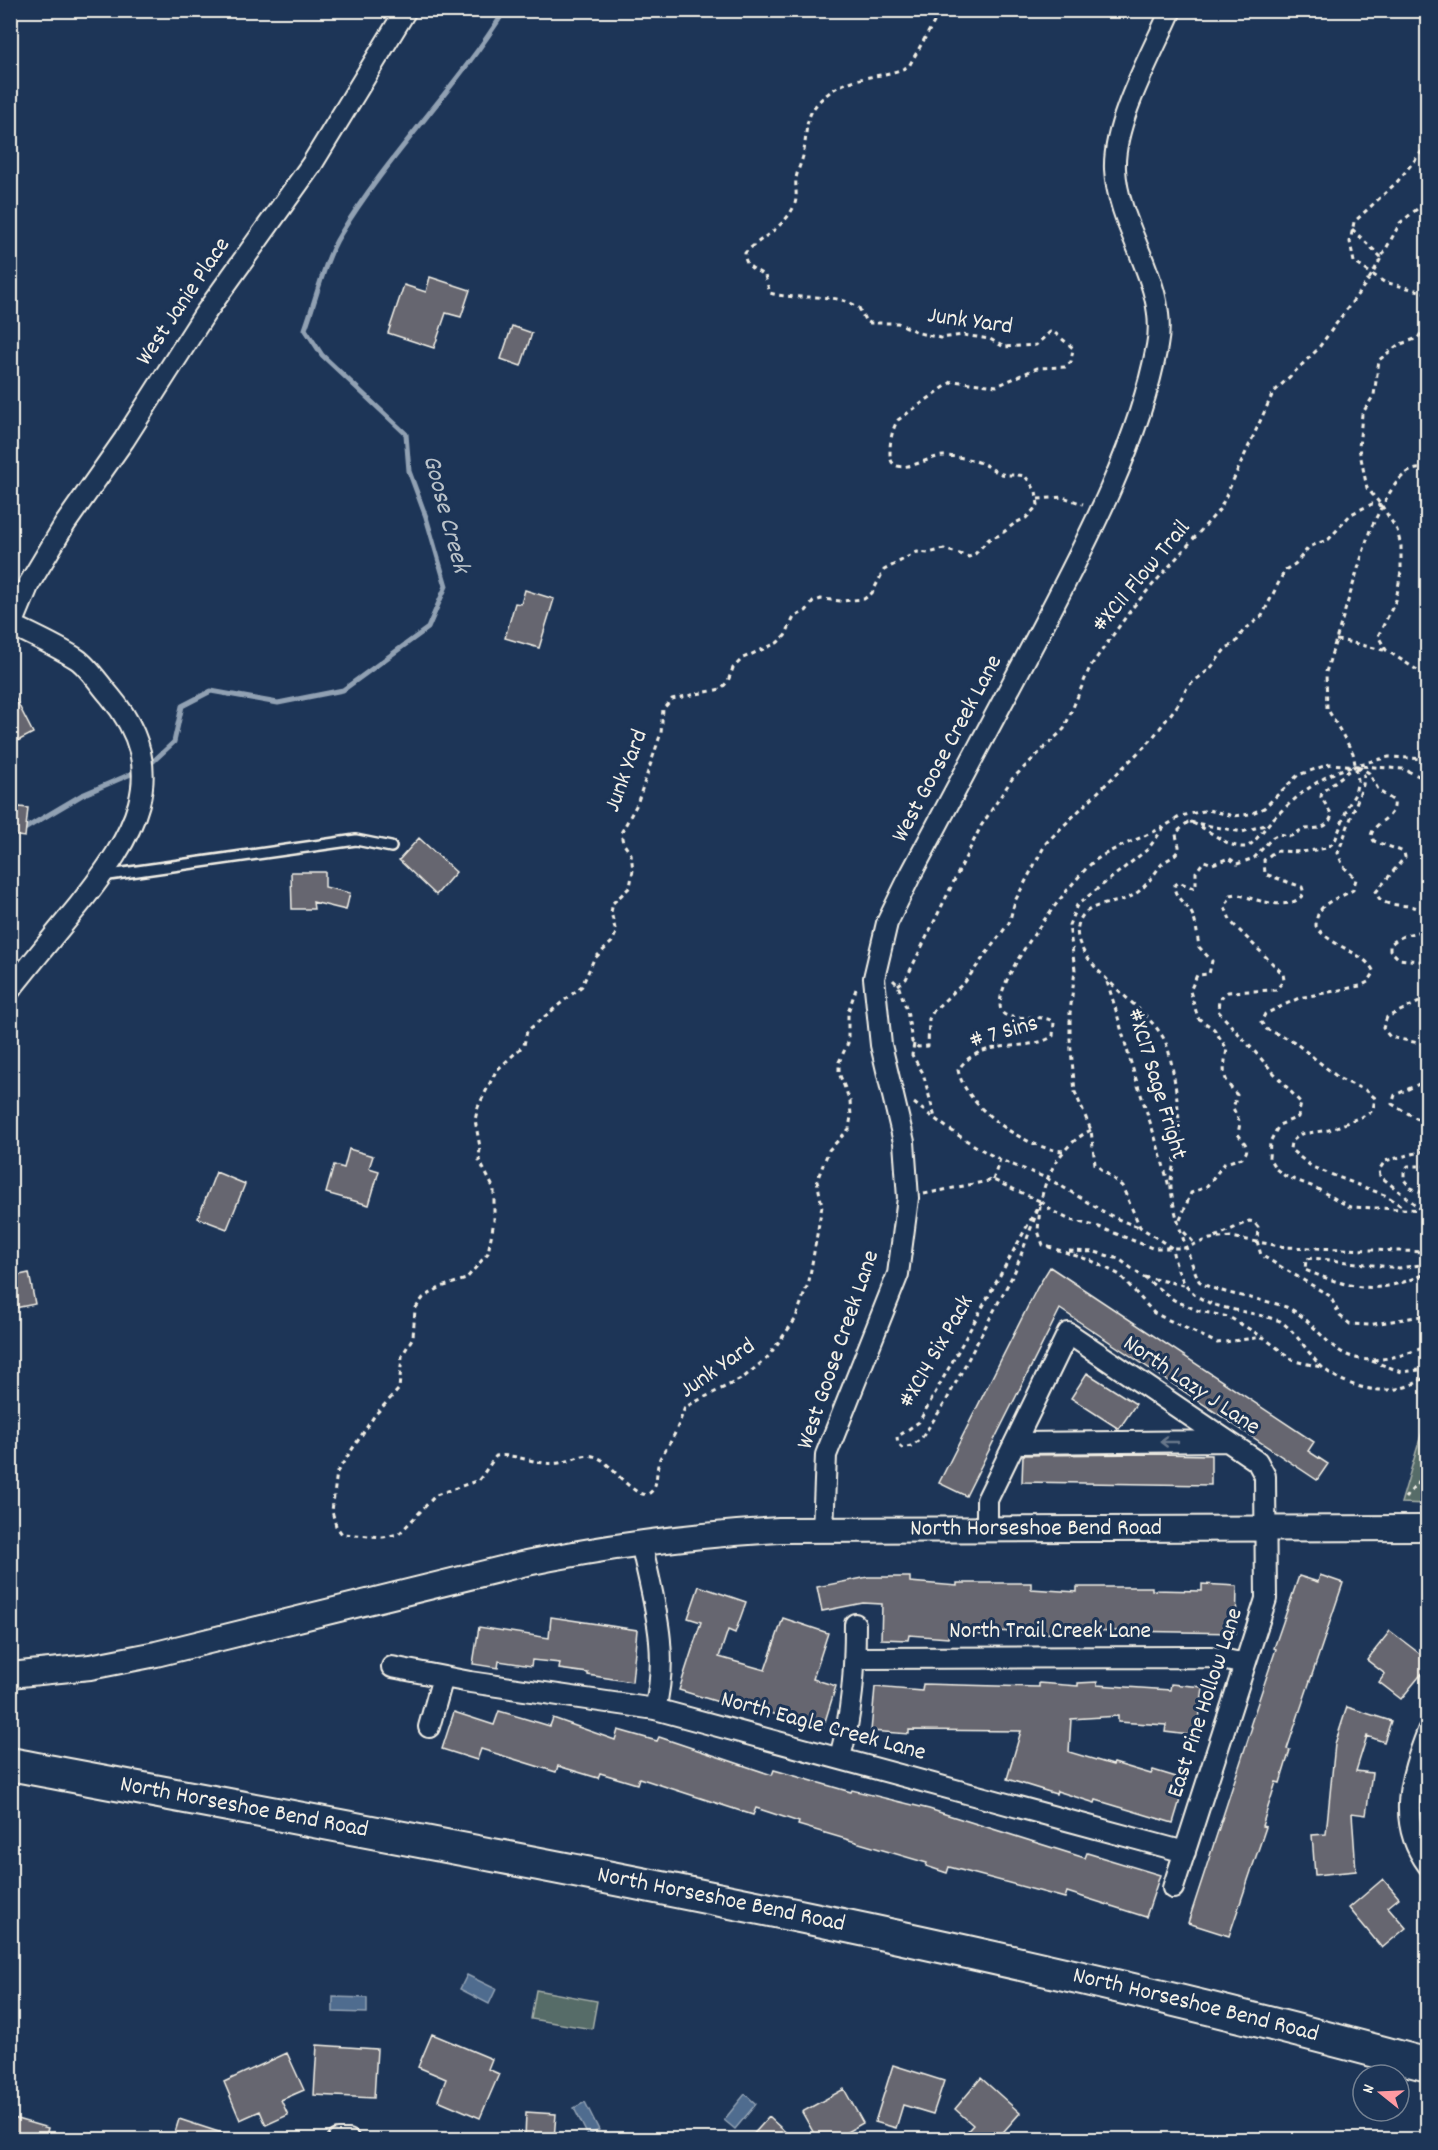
<svg xmlns="http://www.w3.org/2000/svg" width="1438" height="2150" font-family="Dekko,sans-serif">
<rect width="100%" height="100%" fill="#1d3557"/>
<filter id="ink" filterUnits="userSpaceOnUse"><feTurbulence type="fractalNoise" baseFrequency=".0167" numOctaves="2"/><feDisplacementMap in="SourceGraphic" scale="12" xChannelSelector="R" yChannelSelector="G"/><feConvolveMatrix kernelMatrix="1 2 1 2 8 2 1 2 1" color-interpolation-filters="sRGB"/></filter>
<g filter="url(#ink)">
<path fill="#566c68" stroke="#a5aea8" stroke-width="1.5" d="M1427,1415V1504L1401,1503Z
M536,1990L597,2001L592,2029L531,2019Z"/>
<path fill="#4f6c8f" stroke="#91a1b3" stroke-width="1.5" d="M467,1975L496,1989L489,2004L460,1989Z
M333,1997L367,1998V2013L333,2012Z
M745,2094L756,2104L735,2129L724,2120Z
M585,2102L599,2130L588,2136L574,2108Z"/>
<g fill="none" stroke-linecap="round" stroke-linejoin="round">
<path stroke="#91a1b3" stroke-width="5" d="M147,767L174,742L182,706L211,691L278,703L343,690L428,628L446,586L426,517L409,471L406,434L322,355L305,329C315,302 325,259 340,235C388,155 456,89 505,10
M21,831L82,795L138,771"/>
</g>
<path fill="#66666f" stroke="#f4f1e8" stroke-width="1.5" d="M430,277L470,290L461,317L446,313L434,348L388,333L404,285L426,292Z
M512,326L532,333L521,366L501,359Z
M525,590L554,599L539,648L505,638L515,603L521,604Z
M10,688L33,733L10,745Z
M10,806L28,808L25,837L10,835Z
M419,838L456,872L436,895L399,860Z
M291,872H325V887L350,893L346,910L313,902L314,909H292Z
M349,1149L373,1156L369,1168L379,1171L369,1205L326,1193L334,1165L344,1168Z
M216,1172L245,1184L227,1229L198,1218Z
M1050,1267L1314,1442L1308,1451L1328,1464L1317,1480L1060,1309L966,1496L939,1483L1037,1288Z
M29,1273L35,1304L10,1309V1277Z
M1087,1373L1136,1404L1119,1429L1071,1398Z
M1156,1454L1211,1455V1485L1022,1482L1023,1455Z
M1320,1575L1343,1583L1287,1749L1290,1750L1280,1783L1276,1782L1262,1826L1266,1827L1229,1936L1188,1923L1252,1727L1250,1726L1276,1649L1274,1648L1299,1576L1318,1582Z
M868,1577H910V1582L957,1586V1583H1031V1589L1077,1592V1587H1152V1590L1202,1591V1584L1237,1586L1236,1633L1067,1630V1634L990,1631L989,1635L949,1634L948,1638L909,1635L908,1640L881,1639L882,1604L863,1603L822,1611L817,1587Z
M699,1586L746,1602L735,1633L728,1630L719,1657L765,1670L783,1618L828,1633L813,1679L836,1686L823,1728L746,1706L745,1710L679,1690L701,1622L688,1618Z
M551,1617L637,1630L632,1682L588,1675V1673L559,1669L560,1663L532,1660L531,1666L499,1661L498,1668L473,1664L479,1627L549,1638Z
M1390,1631L1428,1660V1666L1401,1699L1379,1682L1385,1674L1367,1660Z
M1097,1682V1685L1170,1690L1171,1684L1203,1687L1197,1736L1165,1732L1166,1725L1118,1722V1716L1071,1719L1069,1752L1113,1765L1114,1763L1151,1774L1153,1770L1186,1780L1173,1823L1096,1800L1095,1803L1057,1791L1056,1794L1007,1779L1021,1731L909,1730V1734L871,1731L875,1687L922,1691L923,1684L1039,1687V1683L1078,1686V1683Z
M1347,1707L1391,1721L1384,1742L1367,1736L1356,1771L1372,1773L1366,1815L1352,1813L1356,1871L1315,1875L1312,1835L1326,1834L1335,1744Z
M499,1711L550,1726L553,1718L615,1740L618,1730L657,1741L659,1737L772,1775L774,1770L851,1792L852,1790L929,1809L1085,1858L1087,1853L1160,1875L1146,1917L1067,1892L1065,1898L949,1867L947,1873L926,1866L927,1863L798,1825L799,1822L756,1808L753,1815L639,1778L637,1784L600,1773L598,1778L558,1766L556,1772L481,1749L477,1760L442,1749L454,1712L494,1725Z
M1383,1879L1399,1898L1388,1907L1406,1928L1382,1948L1349,1908Z
M432,2034L492,2059L488,2069L499,2074L480,2118L438,2100L446,2079L418,2067Z
M317,2045L377,2049L374,2098L314,2095Z
M287,2053L304,2090L281,2100L288,2115L266,2125L260,2111L240,2120L224,2082Z
M893,2065L944,2081L933,2114L903,2105L896,2128L875,2122Z
M981,2078L1020,2113L997,2139H960L973,2125L955,2109Z
M844,2089L863,2123L845,2133L849,2139H817L802,2112Z
M526,2112L556,2114L554,2139H525Z
M10,2117L48,2128L45,2139H34L10,2132Z
M769,2117L793,2139H749Z
M179,2119L234,2137L233,2139H173Z"/>
<g fill="none" stroke-linecap="round" stroke-linejoin="round">
<defs>
<path id="service" d="M102,876L356,840L391,847"/>
<path id="minor" d="M12,625L29,584L65,524L124,440L204,315L312,164L406,10
M10,990C33,961 56,933 79,905C132,838 175,773 110,696C100,685 89,667 77,659C57,646 34,636 12,625
M1015,1443L1227,1441
M987,1530V1500L1068,1333L1257,1461L1265,1476L1266,1599L1173,1888
M823,1531L826,1455L898,1274L908,1198L904,1142L881,1045L874,978L887,923L911,874C953,795 995,716 1037,637C1083,549 1139,445 1157,346C1169,284 1118,230 1115,169C1113,122 1152,54 1171,10
M641,1542C653,1601 670,1649 655,1709
M855,1658L1212,1657L1245,1664
M392,1667L470,1682L655,1709L1185,1852
M429,1727L443,1677
M1428,1731C1410,1778 1396,1822 1428,1865
M840,1757C852,1713 855,1671 855,1624
M338,2140H349"/>
<g id="tertiary">
<path id="s1" d="M10,1675L90,1667L156,1654L522,1564C607,1546 692,1535 779,1530L1428,1528"/>
</g>
<g id="trunk">
<path id="s2" d="M10,1764C486,1854 961,1937 1428,2065"/>
</g>
</defs>
<use href="#service" stroke="#f4f1e8" stroke-width="14"/>
<use href="#minor" stroke="#f4f1e8" stroke-width="24"/>
<use href="#tertiary" stroke="#f4f1e8" stroke-width="28"/>
<use href="#trunk" stroke="#f4f1e8" stroke-width="36"/>
<path stroke="#f4f1e8" stroke-width="3" stroke-dasharray="4.5 4.5" stroke-linecap="butt" d="M1428,144L1397,182L1354,222L1350,242L1354,262L1384,282L1428,293
M1352,229L1383,259
M1374,271L1400,223L1428,200
M1428,470C1404,463 1392,489 1382,506L1397,530L1401,546V571L1396,600L1378,636L1386,650L1428,677
M1038,499L1063,497L1083,504
M1382,506L1370,530L1326,672L1327,708L1353,753L1358,780L1355,794L1348,806L1335,841L1327,848L1302,852L1275,851L1264,860L1265,874L1302,887L1304,893C1291,914 1255,899 1236,894L1231,895L1225,907L1231,922L1283,974L1284,980L1276,990L1228,992L1219,999L1218,1011L1301,1103L1298,1117L1279,1125L1270,1142L1269,1158L1276,1169L1285,1176L1314,1187L1350,1207L1428,1210
M1336,640C1353,642 1367,647 1384,650
M1360,764L1389,757L1428,759
M1358,766L1369,773L1379,791L1394,801C1397,819 1374,820 1371,836L1374,841L1404,852L1405,857L1376,892C1382,914 1415,897 1428,916
M1351,767C1324,773 1296,797 1276,816C1265,826 1259,839 1247,847C1225,849 1208,826 1188,822L1176,833C1176,837 1178,842 1179,846C1179,856 1166,859 1161,865C1152,877 1144,890 1130,897C1113,906 1083,901 1078,926C1069,965 1156,1010 1167,1046C1173,1063 1180,1113 1179,1132C1179,1148 1172,1165 1171,1181C1169,1202 1190,1261 1199,1281C1212,1293 1265,1299 1286,1307C1314,1318 1326,1351 1356,1358C1378,1364 1407,1354 1428,1346
M1357,767L1364,775L1363,785L1338,853L1343,866L1356,879L1353,890C1336,900 1316,902 1316,926C1328,946 1368,953 1374,973L1368,982L1360,986L1299,998L1265,1014L1261,1022L1266,1029L1293,1041L1340,1079L1367,1091L1375,1098L1373,1110L1368,1114L1329,1130L1301,1134L1291,1142L1290,1149L1312,1167L1387,1196L1404,1208
M1428,780L1403,769L1330,764L1298,775L1264,808L1250,814L1234,816L1208,810L1181,816L1165,826L1148,849L1077,905L1069,925L1075,970L1070,1013V1039L1075,1092L1091,1130L1095,1164L1122,1186L1140,1227L1172,1248C1184,1316 1227,1303 1280,1321C1299,1334 1308,1355 1324,1369C1353,1392 1399,1399 1428,1375
M1190,822L1242,832L1268,824
M1428,926L1423,931C1409,934 1401,935 1390,945V950L1399,959L1428,962
M893,980L898,985L907,1010L912,1042L918,1047L928,1046L929,1019L934,1010L965,982L1009,923L1015,901L1046,843L1150,741L1177,706L1188,686L1210,669L1226,648L1235,644L1243,631L1262,616L1285,570L1295,564L1309,547L1329,539L1351,514L1372,504L1382,506L1367,488L1359,448L1362,414L1374,395L1379,360L1398,345L1418,338L1428,322
M1107,982C1115,1005 1121,1029 1128,1053C1141,1098 1158,1141 1169,1187
M898,985L906,979L981,826L1012,779L1064,729L1090,667L1133,607L1220,509L1273,393L1317,350L1369,279
M856,989L848,1012V1043L839,1062V1073L850,1101L851,1116L849,1129L829,1150L817,1180L822,1206L809,1281L795,1320L767,1358L743,1378L685,1407C681,1418 677,1430 671,1441C667,1449 659,1456 658,1465C656,1474 658,1489 648,1494C636,1499 611,1466 602,1460C585,1449 575,1461 559,1463C537,1466 516,1453 496,1456L479,1480L436,1495L399,1534L383,1537L342,1534L336,1526L332,1511L337,1472L375,1415L399,1389L402,1356L413,1337L415,1309L423,1298L441,1287L466,1279L488,1253L494,1221V1189L479,1160L480,1147L475,1120L478,1107L496,1071L524,1045L527,1031L582,986L594,959L612,942L616,933L611,912L613,903L630,887L633,870L631,854L623,843L621,833L637,804L661,733L663,709L672,699L721,689L728,681L733,668L743,658L777,643L785,636L794,617L806,611L813,602L821,599L841,601L864,599L872,593L884,570L917,552L929,553L944,549L969,557L975,554L989,539L1000,535L1015,523L1026,518L1038,505L1036,491L1025,476C1017,474 1009,476 1002,474C994,472 988,465 981,463C971,459 955,456 944,456C930,455 889,483 890,452C890,441 892,429 898,420L953,381L997,386L1037,368L1065,367L1071,362L1073,348L1055,333L1050,332L1036,345L1004,347L990,339L963,335L940,338L919,333L898,323H870L865,320L859,308C834,290 798,302 770,293L765,276C755,269 744,267 745,253C760,238 785,227 794,206C798,198 795,187 796,179C797,171 801,164 803,156C809,127 801,114 830,92C854,74 884,79 909,66L941,10
M1428,998L1387,1017L1383,1028L1390,1037L1428,1045
M914,1044L912,1055L923,1073L935,1118
M1428,1080L1395,1095L1392,1104L1428,1125
M914,1103C941,1124 969,1144 999,1159C1016,1167 1034,1172 1050,1180C1081,1196 1106,1218 1140,1227
M1091,1130C1064,1143 1046,1172 1041,1201L1052,1211L1070,1220L1099,1227L1152,1248H1184L1210,1239L1231,1237L1285,1247L1428,1252
M1063,1151C1026,1149 966,1108 958,1070C982,1035 1027,1054 1053,1036L1054,1022C1039,1012 1009,1023 1002,1012C986,988 1073,879 1093,862C1111,848 1143,838 1163,827
M1428,1166H1408L1404,1172V1180L1411,1188L1428,1195
M993,1180L1000,1159
M924,1194L993,1180L1040,1201
M1041,1201L1015,1271L945,1403L921,1439L911,1446L902,1448L898,1444L897,1437L919,1422Z
M1040,1206L1038,1231L1043,1245L1092,1261L1120,1275L1154,1313L1217,1343L1263,1337L1294,1361L1321,1367
M1422,1210L1380,1176L1379,1170L1385,1161L1428,1150
M1180,1220L1191,1193L1206,1187L1225,1163L1242,1158C1252,1148 1244,1143 1238,1134L1240,1123L1233,1108L1237,1095C1221,1077 1223,1072 1227,1049L1214,1029L1198,1018L1190,991L1197,975L1209,974L1212,961L1199,947C1197,935 1197,925 1192,914C1187,904 1175,899 1174,886L1179,882L1193,888L1196,887V872L1204,861L1213,864L1229,858L1237,864L1254,858L1273,837L1279,834L1291,836C1296,834 1300,830 1304,829C1318,828 1327,830 1332,815L1321,797L1322,792L1355,766
M1184,1232L1195,1244
M1215,1237L1249,1221L1254,1222L1258,1227L1257,1241L1261,1255L1330,1296L1340,1316L1350,1324L1369,1325L1428,1315
M1069,1251L1095,1252L1119,1259L1174,1300L1199,1311L1229,1317L1261,1336
M1428,1264L1399,1268L1313,1258L1306,1259L1305,1270C1355,1290 1376,1295 1428,1273
M1144,1277L1184,1285
M1372,1361L1402,1372L1428,1369
M1405,1498L1418,1483L1428,1482"/>
<use href="#service" stroke="#1d3557" stroke-width="9"/>
<use href="#minor" stroke="#1d3557" stroke-width="20"/>
<use href="#tertiary" stroke="#1d3557" stroke-width="24"/>
<use href="#trunk" stroke="#1d3557" stroke-width="32"/>
<path stroke="#f4f1e8" stroke-width="3" stroke-dasharray="4.5 4.5" stroke-linecap="butt" d="M1369,279L1374,271"/>
</g>
<defs><path id="oneway-shaft" d="M-6 0H5M1.5-3L5.5 0L1.5 3" fill="none" stroke-width="1.6" stroke-linecap="round" stroke-linejoin="round" transform="scale(1.5)"/></defs>
<use stroke="#68778a" href="#oneway-shaft" transform="translate(1169 1442) rotate(180)"/>
</g>
<g text-anchor="middle" dominant-baseline="central" stroke-width="6" stroke-linejoin="round" paint-order="stroke">
<g font-size="24" fill="#f4f1e8" stroke="#1d3557">
<text transform="translate(184 302) rotate(-56)">West Janie Place</text>
<text transform="translate(970 322) rotate(8)">Junk Yard</text>
<text transform="translate(1142 577) rotate(-50)">#XC11 Flow Trail</text>
<text transform="translate(948 749) rotate(-62)">West Goose Creek Lane</text>
<text transform="translate(627 771) rotate(-70)">Junk Yard</text>
<text transform="translate(1004 1033) rotate(-16)"># 7 Sins</text>
<text transform="translate(1156 1084) rotate(73)">#XC17 Sage Fright</text>
<text transform="translate(839 1350) rotate(-71)">West Goose Creek Lane</text>
<text transform="translate(937 1352) rotate(-60)">#XC14 Six Pack</text>
<text transform="translate(718 1369) rotate(-35)">Junk Yard</text>
<text transform="translate(1191 1386) rotate(34)">North Lazy J Lane</text>
<text stroke="none"><textPath href="#s1" startOffset="1041">North Horseshoe Bend Road</textPath></text>
<text x="1050" y="1632">North Trail Creek Lane</text>
<text transform="translate(1206 1703) rotate(-72)">East Pine Hollow Lane</text>
<text transform="translate(823 1727) rotate(15)">North Eagle Creek Lane</text>
<text stroke="none"><textPath href="#s2" startOffset="238">North Horseshoe Bend Road</textPath></text>
<text stroke="none"><textPath href="#s2" startOffset="724">North Horseshoe Bend Road</textPath></text>
<text stroke="none"><textPath href="#s2" startOffset="1210">North Horseshoe Bend Road</textPath></text>
</g>
<g font-size="26" font-style="italic" fill="#bac2c9" stroke="#1d3557">
<text transform="translate(445 514) rotate(75)">Goose Creek</text>
</g>
</g>
<rect width="1438" height="2150" fill="none" stroke="#1d3557" stroke-width="36"/>
<rect x="18" y="18" width="1402" height="2114" fill="none" stroke="#f4f1e8" stroke-width="2" filter="url(#ink)"/>
<g transform="translate(1381 2093) rotate(288)"><circle r="28" fill="#1d3557" stroke="#738091" stroke-width="1.5"/>
<path d="M0-4.5L10 22L0 15L-10 22Z" fill="#ff9aa2"/>
<text y="-9" font-size="16" font-weight="bold" text-anchor="middle" fill="#f4f1e8">N</text>
</g>
</svg>
